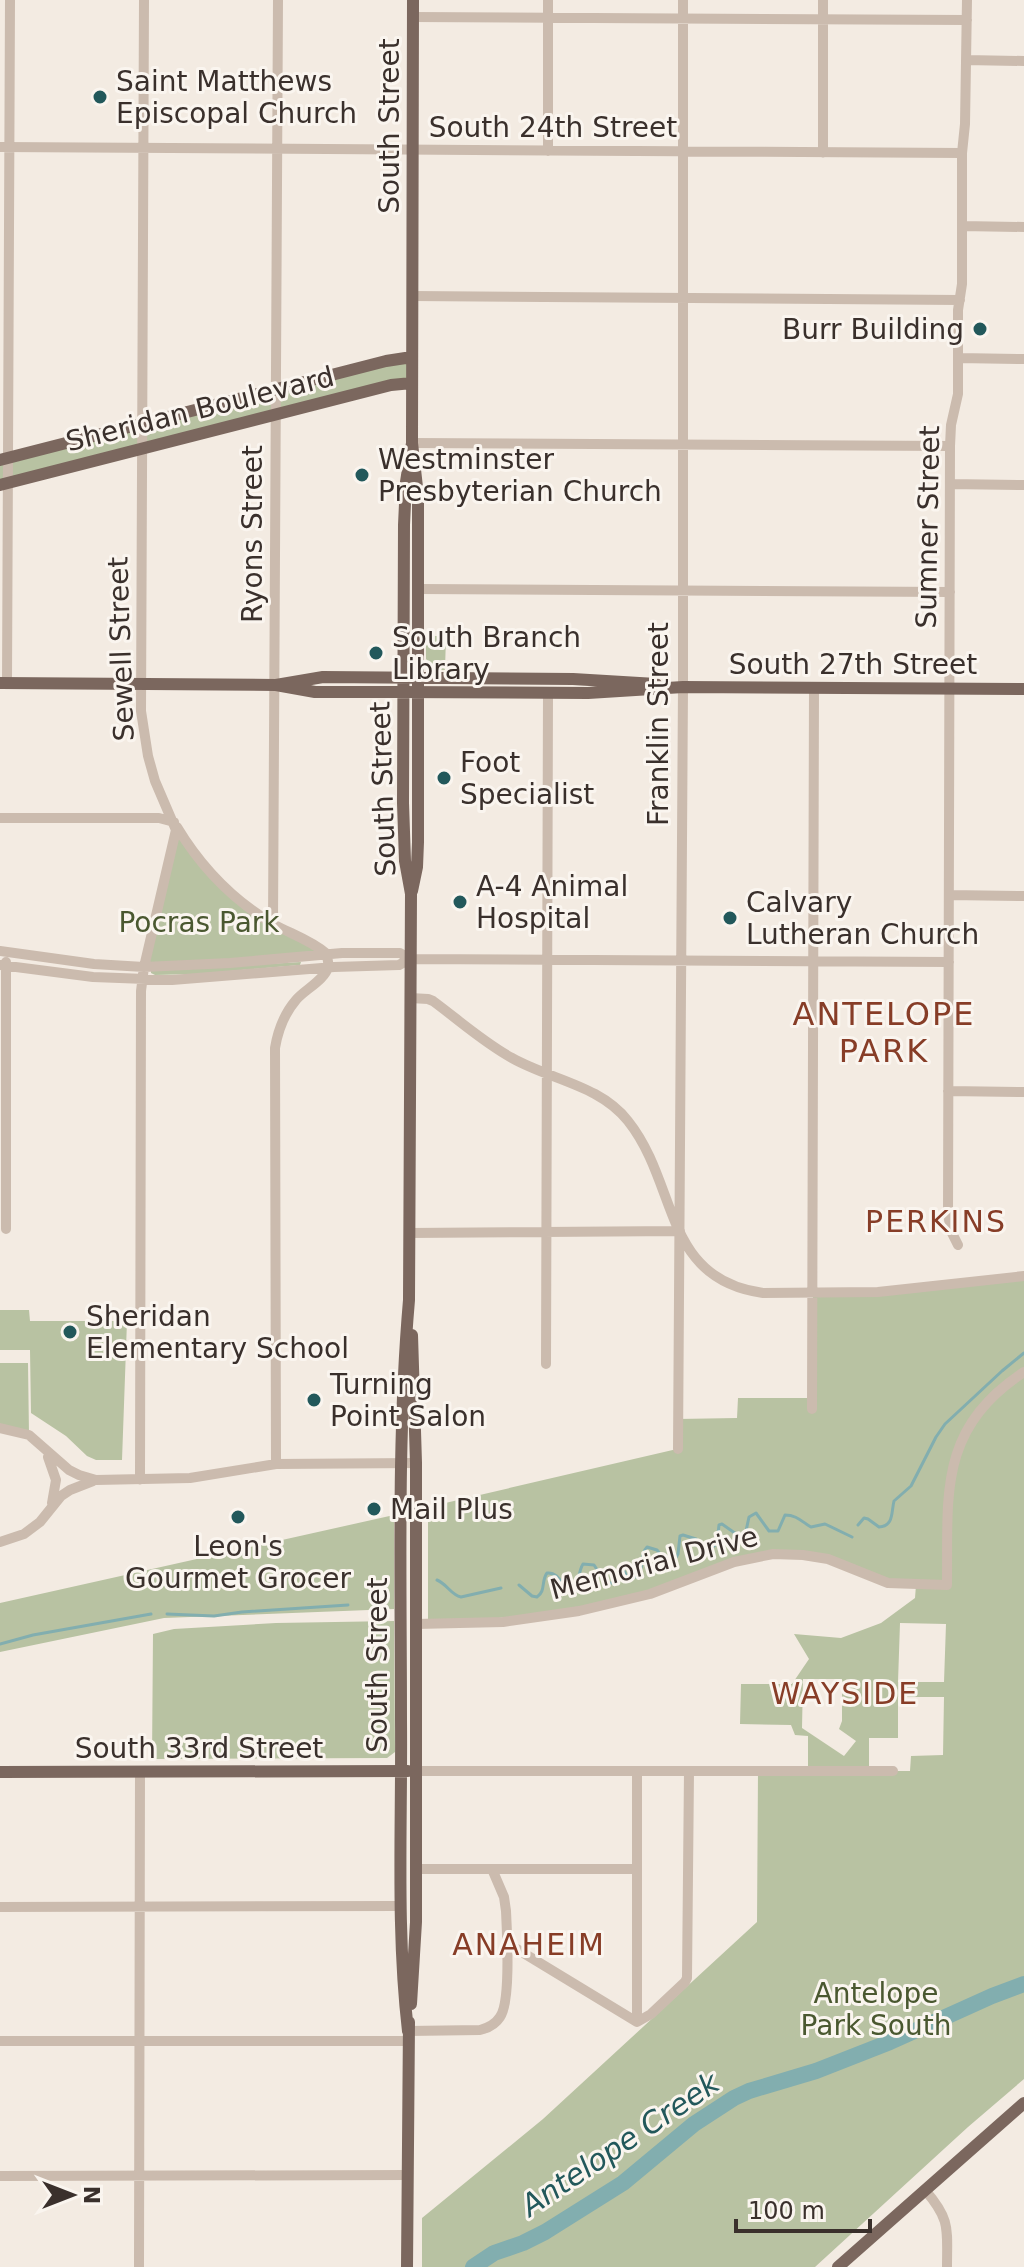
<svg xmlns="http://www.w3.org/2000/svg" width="1024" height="2267" font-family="'DejaVu Sans',sans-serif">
<rect width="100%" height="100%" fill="#f3ebe2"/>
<path fill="#b8c2a2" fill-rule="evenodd" d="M412,357V383L0,485V460Z
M426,636H446L445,670H436L426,659Z
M176,830L235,897L327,954L144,967Z
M301,962L300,965L196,974L155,975L151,973V971Z
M1024,1276V2079L968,2127L815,2267H422V2218L543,2119L757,1922L758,1771H808V1736L795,1735L791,1725L740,1724L741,1684H792L809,1659L794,1634L841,1638L881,1623L915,1598L916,1585L892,1583L844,1565L773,1554L579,1611L428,1624V1507L677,1449L678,1419L737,1418L738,1398H811L813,1293ZM900,1623L946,1624L944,1682H898ZM803,1679H842V1721L839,1729L856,1741L844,1756L802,1728ZM898,1697H944L943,1755L911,1756L910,1771H869V1738H898Z
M0,1310H29L30,1321H127L122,1460H96L87,1456L66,1436L31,1413L30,1350H0Z
M0,1363H28L29,1435L0,1428Z
M394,1515V1609L164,1618L0,1652V1603Z
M394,1621L395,1752L387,1758L152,1759L153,1634L174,1629L276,1623Z"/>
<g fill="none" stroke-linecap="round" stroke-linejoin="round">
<path stroke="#82aeaf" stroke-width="3" d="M858,1525L864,1518L868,1519L879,1527C894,1526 891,1513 894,1501L911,1486L936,1437L945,1424L1002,1371L1024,1353
M437,1580C447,1584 451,1595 461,1597L501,1588
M519,1585L532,1596L537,1597C546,1591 541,1581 547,1573C556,1572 560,1580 565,1587L575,1588C580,1581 578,1572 583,1564L594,1565L606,1583H612L616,1581L619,1572L624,1571L627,1576L637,1577C645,1568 639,1555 647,1547L657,1550L667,1563H673L678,1554L680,1536L683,1535L696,1539L702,1549L710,1550L717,1543L719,1525L722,1524L739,1536L746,1531L749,1517L756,1513L769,1531H778L785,1515C797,1515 802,1522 811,1527L825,1524L852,1537
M167,1614L214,1616L242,1612L348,1605
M0,1644L33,1635L151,1614"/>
<path stroke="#82aeaf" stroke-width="16" d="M473,2267L494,2253L523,2243L545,2232L623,2183L694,2124L734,2098L749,2091L816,2071L890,2042L992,1996L1024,1984"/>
<path stroke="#cbbbae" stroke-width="10" d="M413,17L967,20
M966,60L1024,61
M0,147L962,153
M548,151V0
M823,153V0
M962,226L1024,227
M412,296L960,300
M958,358L1024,359
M412,443L950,446
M950,484L1024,485
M419,589L950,592
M7,683L10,0
M0,818H159L174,822
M177,827C201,867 233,900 273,924C291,934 311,940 327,954C327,958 329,963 328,967C325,980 304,990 296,1000C284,1014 278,1030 275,1048L276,1464
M949,895L1024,896
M273,924L278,0
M0,951L94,964L144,967L230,963L342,953H400L410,959
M0,965L93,977L172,980L334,967L399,965L410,959L949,962
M410,998L428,999L433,1001C460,1021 483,1042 512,1058C551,1080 600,1085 628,1121C679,1185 662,1279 763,1293L878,1292L1024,1276
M948,1091L1024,1092
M6,1229V962
M409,1233L680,1231
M958,1245L951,1231L948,1214L950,446L951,425L958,394V310L962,284V153L965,124L967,0
M546,1364L548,693
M812,1409L814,687
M0,1428L29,1435L69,1470L79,1475L96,1480L190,1478L276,1464L416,1463
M678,1449L683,687V0
M48,1457L56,1480L52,1503
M140,1480L141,991L144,967L176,830L155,781L148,756L141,711L144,0
M0,1542L24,1534L40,1522L61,1496L70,1490L93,1481
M416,1624L503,1622L579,1611L650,1594L734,1562L773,1554L803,1555L828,1559L888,1583L947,1585C948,1493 938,1429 1024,1372
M415,1771H893
M416,1869H637
M0,1907L401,1906
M507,1943L637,2022
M637,2022L651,2014L685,1982L687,1978L689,1771
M637,2022V1772
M408,2031L480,2030C488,2028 495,2025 500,2017C511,2002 507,1933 506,1911L504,1897L492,1869
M0,2041H408
M0,2176L408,2175
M925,2190C951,2220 947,2229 947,2267
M139,2267L140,1772"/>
<path stroke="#7b675e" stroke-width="12" d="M0,460L386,361L412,357
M0,485L391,385L412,383
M0,683L276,685L323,677L573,679L656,684
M276,685L315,692H395L588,693L683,687L1024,689
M412,891L417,867L418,842V496L412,443L413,0
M0,1772L408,1771
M411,2004L416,1922V1463L412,1335
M408,2031C396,1928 402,1824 401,1720C401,1580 397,1439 409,1300L411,894L405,861L403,803L404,525L406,482L412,443
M407,2267L409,2022
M838,2267L1024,2103"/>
</g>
<g fill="#22585b" stroke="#faf5ef" stroke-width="3">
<circle cx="100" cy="97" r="8"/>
<circle cx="980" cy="329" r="8"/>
<circle cx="362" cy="475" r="8"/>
<circle cx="376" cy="653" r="8"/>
<circle cx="444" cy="778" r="8"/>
<circle cx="460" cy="902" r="8"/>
<circle cx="730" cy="918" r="8"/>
<circle cx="70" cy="1332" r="8"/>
<circle cx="314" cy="1400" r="8"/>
<circle cx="374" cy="1509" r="8"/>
<circle cx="238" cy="1517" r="8"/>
</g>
<g text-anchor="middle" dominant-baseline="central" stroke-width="6" stroke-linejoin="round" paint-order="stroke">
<g font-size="28" fill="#3a302c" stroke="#faf5ef" text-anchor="start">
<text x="116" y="81">Saint Matthews<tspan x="116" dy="32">Episcopal Church</tspan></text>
<text x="964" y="329" text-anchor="end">Burr Building</text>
<text x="378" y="459">Westminster<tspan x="378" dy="32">Presbyterian Church</tspan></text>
<text x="392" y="637">South Branch<tspan x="392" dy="32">Library</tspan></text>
<text x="460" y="762">Foot<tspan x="460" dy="32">Specialist</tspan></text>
<text x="476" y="886">A-4 Animal<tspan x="476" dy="32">Hospital</tspan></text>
<text x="746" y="902">Calvary<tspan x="746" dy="32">Lutheran Church</tspan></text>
<text x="86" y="1316">Sheridan<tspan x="86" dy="32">Elementary School</tspan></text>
<text x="330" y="1384">Turning<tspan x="330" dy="32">Point Salon</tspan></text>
<text x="390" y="1509">Mail Plus</text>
<text x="238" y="1546" text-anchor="middle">Leon's<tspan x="238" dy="32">Gourmet Grocer</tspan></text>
</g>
<g font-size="28" fill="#3a302c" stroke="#faf5ef">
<text transform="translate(389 126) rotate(-90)">South Street</text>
<text x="553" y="127">South 24th Street</text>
<text transform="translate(200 409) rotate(-14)">Sheridan Boulevard</text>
<text transform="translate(928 527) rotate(-89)">Sumner Street</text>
<text transform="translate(252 534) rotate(-90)">Ryons Street</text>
<text transform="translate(121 649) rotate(-92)">Sewell Street</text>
<text x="853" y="664">South 27th Street</text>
<text transform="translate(658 724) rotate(-90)">Franklin Street</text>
<text transform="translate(383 789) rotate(-92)">South Street</text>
<text transform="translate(654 1563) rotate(-15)">Memorial Drive</text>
<text transform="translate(377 1665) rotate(-90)">South Street</text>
<text x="199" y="1748">South 33rd Street</text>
</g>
<g font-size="28" fill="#4a5830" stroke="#faf5ef">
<text x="199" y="922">Pocras Park</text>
<text x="876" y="1993">Antelope<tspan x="876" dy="32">Park South</tspan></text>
</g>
<g font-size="30" letter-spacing="2" fill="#873d27" stroke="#faf5ef">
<text x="936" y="1221">PERKINS</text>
<text x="845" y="1693">WAYSIDE</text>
<text x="529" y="1944">ANAHEIM</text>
</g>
<g font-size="30" font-style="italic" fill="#22585b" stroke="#faf5ef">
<text transform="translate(620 2144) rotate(-34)">Antelope Creek</text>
</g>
<g font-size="32" letter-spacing="2" fill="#873d27" stroke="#faf5ef">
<text x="884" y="1014">ANTELOPE<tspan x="884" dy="37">PARK</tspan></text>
</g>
</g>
<g transform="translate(72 2195) rotate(90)" stroke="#faf5ef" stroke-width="6" paint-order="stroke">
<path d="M0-6L14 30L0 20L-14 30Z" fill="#3a302c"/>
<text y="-12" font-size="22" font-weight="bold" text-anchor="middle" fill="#3a302c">N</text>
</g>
<path d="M736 2219v12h134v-12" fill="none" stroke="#3a302c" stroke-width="4"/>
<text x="748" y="2219" font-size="24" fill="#3a302c" stroke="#faf5ef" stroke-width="6" paint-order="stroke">100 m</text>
</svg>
